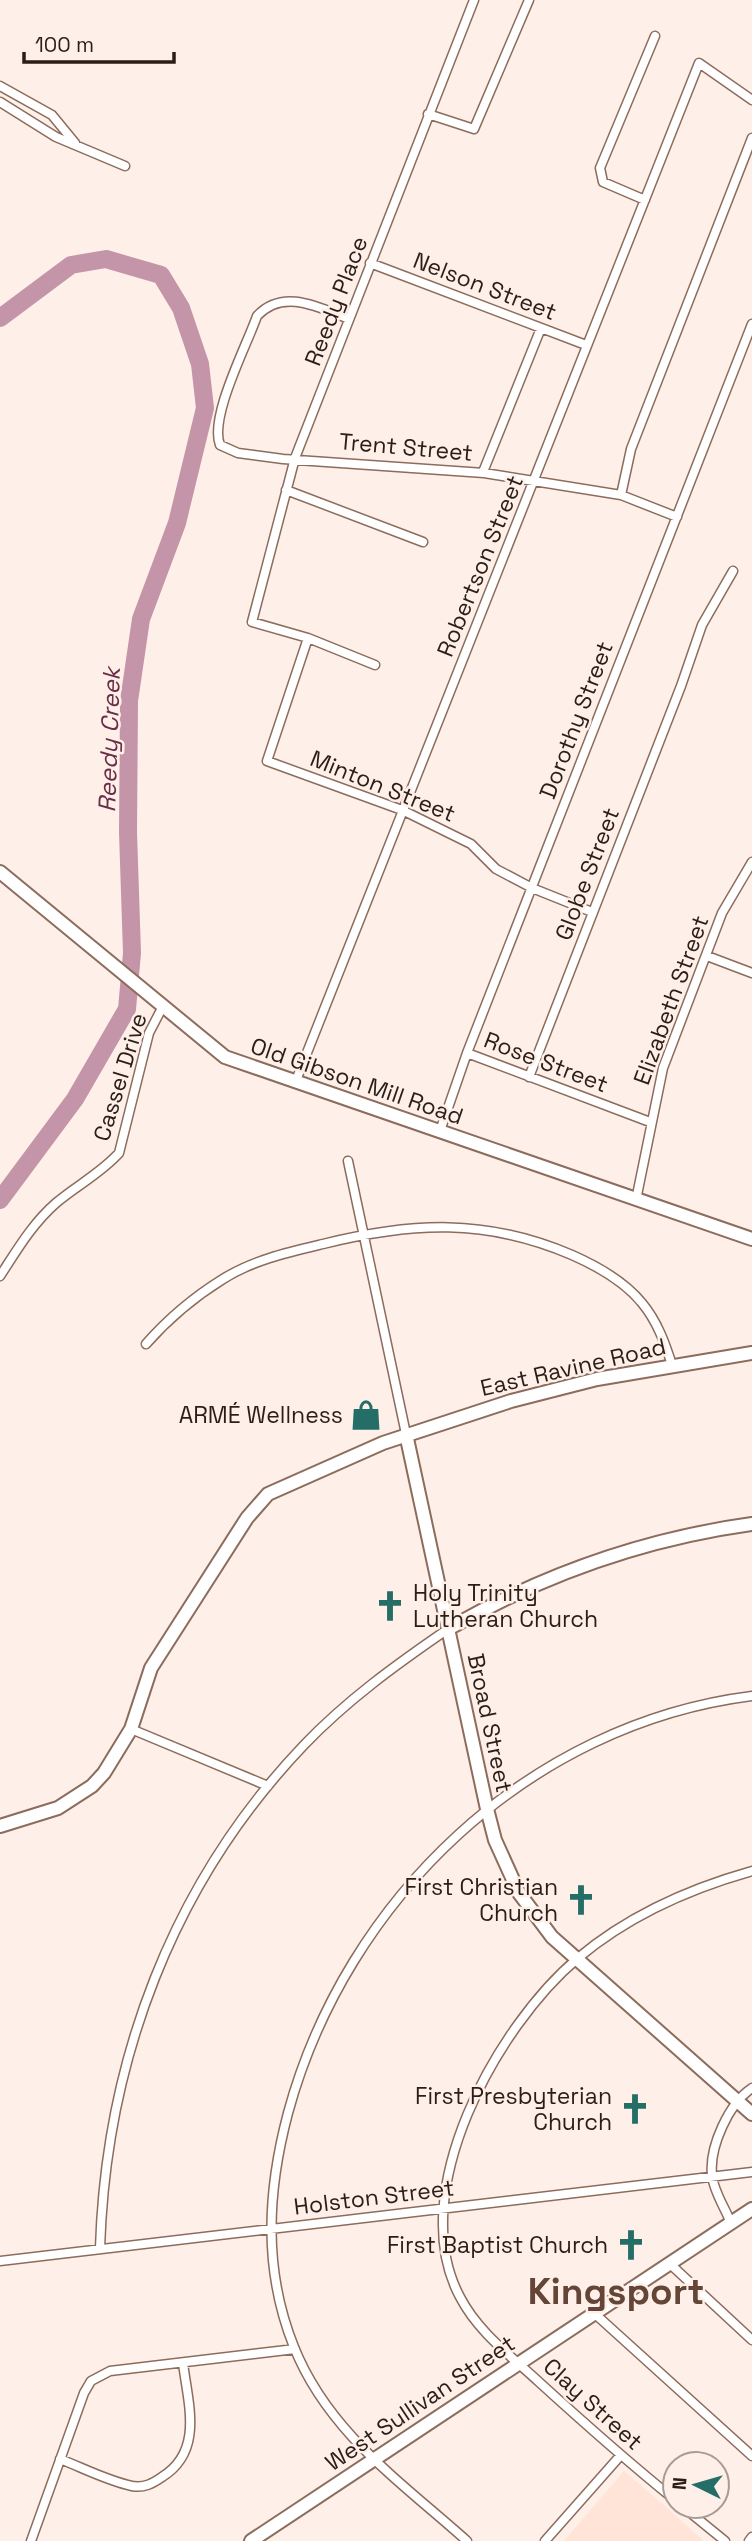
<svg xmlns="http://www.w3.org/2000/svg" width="752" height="2541" font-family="'Space Grotesk',sans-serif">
<rect width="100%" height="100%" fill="#feefe8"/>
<path fill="#ffe4d7" d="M624,2471L667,2508L704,2541H564Z"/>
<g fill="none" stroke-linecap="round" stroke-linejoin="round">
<path stroke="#c494a8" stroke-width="18" d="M0,318L71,265L106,259L161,275L181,308L200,364L205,408L177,523L141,619L129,701L128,832L132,953L127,1009L75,1099L0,1200"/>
<defs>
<path id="street" d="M0,86L52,115L75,143
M0,102L56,137L125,166
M428,114L474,129L529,0
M645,200L603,182L600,168L655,36
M370,263L586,345
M349,319C318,307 283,288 257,316C247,345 209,417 220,445L238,453L283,459L484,473L621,495L677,517
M483,472L541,328
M286,490L423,542
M621,495L631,449L752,138
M308,638L267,761L402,810L471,844L496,869L532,888L592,912
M375,665L308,638L252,622L295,458L474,0
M707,956L752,973
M467,1053L650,1122
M529,1077L681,686L702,625L733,571
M295,1083L699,63L752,100
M440,1131L467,1053L752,324
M348,1161L406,1434
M636,1200L663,1068L722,913L752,862
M0,1276C17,1250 32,1224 56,1203C76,1186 101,1173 119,1153L149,1033L162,1008
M146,1344C168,1319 194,1297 223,1279C253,1260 289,1252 323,1244C412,1222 486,1218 572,1255C597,1266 625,1282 642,1303C657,1321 665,1343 672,1365
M131,1729L268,1786
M730,2221C725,2208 713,2190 712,2175C709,2147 729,2103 752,2088
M100,2248C106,2060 173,1882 304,1745C347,1700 397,1664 448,1629
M0,2261L752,2172
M669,2263L752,2340
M594,2313L752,2456
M60,2459C83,2468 108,2481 132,2486C144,2488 152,2484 162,2477C204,2451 188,2404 183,2363
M675,2500C628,2462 584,2423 539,2382C511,2356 478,2332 460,2297C404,2193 497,2026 578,1958C629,1915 688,1889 752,1871
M682,2506L725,2541
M31,2541L84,2393L91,2381L110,2371L295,2349
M467,2541C401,2482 328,2432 294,2347C263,2270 267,2192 288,2113C346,1899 529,1724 752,1696
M545,2541L620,2456
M749,2541L752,2537"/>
<path id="secondary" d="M0,872L225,1057L752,1239
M406,1434L487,1809L495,1840L519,1893L552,1937L752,2114
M448,1629C544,1574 643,1539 752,1524
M0,1826L58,1808L92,1786L104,1773L131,1729L151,1668L247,1518L268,1494L383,1443L511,1401L597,1379L752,1353
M251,2541L752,2209"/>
</defs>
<use href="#street" stroke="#8c6c5c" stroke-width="11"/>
<use href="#secondary" stroke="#8c6c5c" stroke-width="16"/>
<use href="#street" stroke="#fff" stroke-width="8"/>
<use href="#secondary" stroke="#fff" stroke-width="12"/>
</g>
<defs>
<symbol id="shop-bare" viewBox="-9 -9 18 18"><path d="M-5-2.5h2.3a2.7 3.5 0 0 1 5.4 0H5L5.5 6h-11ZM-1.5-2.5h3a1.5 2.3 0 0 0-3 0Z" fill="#256e68" stroke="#feefe8" stroke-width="2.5" paint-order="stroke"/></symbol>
<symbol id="church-bare" viewBox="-9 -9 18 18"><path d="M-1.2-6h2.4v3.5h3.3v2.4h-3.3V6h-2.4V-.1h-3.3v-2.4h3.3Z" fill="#256e68" stroke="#feefe8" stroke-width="2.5" paint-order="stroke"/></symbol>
</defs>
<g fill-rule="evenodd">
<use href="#shop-bare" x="344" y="1393" width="44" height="44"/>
<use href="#church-bare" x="368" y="1584" width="44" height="44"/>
<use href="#church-bare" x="559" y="1878" width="44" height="44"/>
<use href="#church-bare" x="613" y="2087" width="44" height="44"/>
<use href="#church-bare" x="609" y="2223" width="44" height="44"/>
</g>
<g text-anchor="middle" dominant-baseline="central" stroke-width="5" stroke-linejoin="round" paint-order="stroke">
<g font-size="23" fill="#2a1e17" stroke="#feefe8">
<text transform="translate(485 286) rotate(21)">Nelson Street</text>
<text transform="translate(336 301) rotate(-69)">Reedy Place</text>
<text transform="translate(406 447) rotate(5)">Trent Street</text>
<text transform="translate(480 566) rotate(-68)">Robertson Street</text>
<text transform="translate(576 720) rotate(-69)">Dorothy Street</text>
<text transform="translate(383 786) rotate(22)">Minton Street</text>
<text transform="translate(587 874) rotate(-69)">Globe Street</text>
<text transform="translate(671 1000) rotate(-70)">Elizabeth Street</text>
<text transform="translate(546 1062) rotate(21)">Rose Street</text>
<text transform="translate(120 1077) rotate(-73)">Cassel Drive</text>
<text transform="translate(357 1081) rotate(19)">Old Gibson Mill Road</text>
<text transform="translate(573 1367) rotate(-13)">East Ravine Road</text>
<text transform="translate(490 1723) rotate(78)">Broad Street</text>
<text transform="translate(374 2197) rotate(-7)">Holston Street</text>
<text transform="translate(420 2403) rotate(-34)">West Sullivan Street</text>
<text transform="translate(593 2404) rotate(42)">Clay Street</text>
</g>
<g font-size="23" fill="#2a1e17" stroke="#feefe8" text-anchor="end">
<text x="343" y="1415">ARMÉ Wellness</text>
<text x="413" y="1593" text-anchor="start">Holy Trinity<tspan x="413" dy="26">Lutheran Church</tspan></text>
<text x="558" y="1887">First Christian<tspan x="558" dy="26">Church</tspan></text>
<text x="612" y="2096">First Presbyterian<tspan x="612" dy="26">Church</tspan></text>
<text x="608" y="2245">First Baptist Church</text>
</g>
<g font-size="24" font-style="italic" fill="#6a2e4b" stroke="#feefe8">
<text transform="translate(109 740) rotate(-88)">Reedy Creek</text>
</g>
<g font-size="37" font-weight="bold" fill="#634637" stroke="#feefe8">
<text x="616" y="2291">Kingsport</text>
</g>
</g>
<g transform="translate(696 2485) rotate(275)"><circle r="33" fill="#feefe8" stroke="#a99b94" stroke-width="2"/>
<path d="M0-5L12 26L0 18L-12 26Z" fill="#256e68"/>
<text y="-10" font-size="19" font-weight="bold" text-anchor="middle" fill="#2a1e17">N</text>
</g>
<path d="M24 52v10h150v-10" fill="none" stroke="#2a1e17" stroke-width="3.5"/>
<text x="35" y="52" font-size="21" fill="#2a1e17" stroke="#feefe8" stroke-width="5" paint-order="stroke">100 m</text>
</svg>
